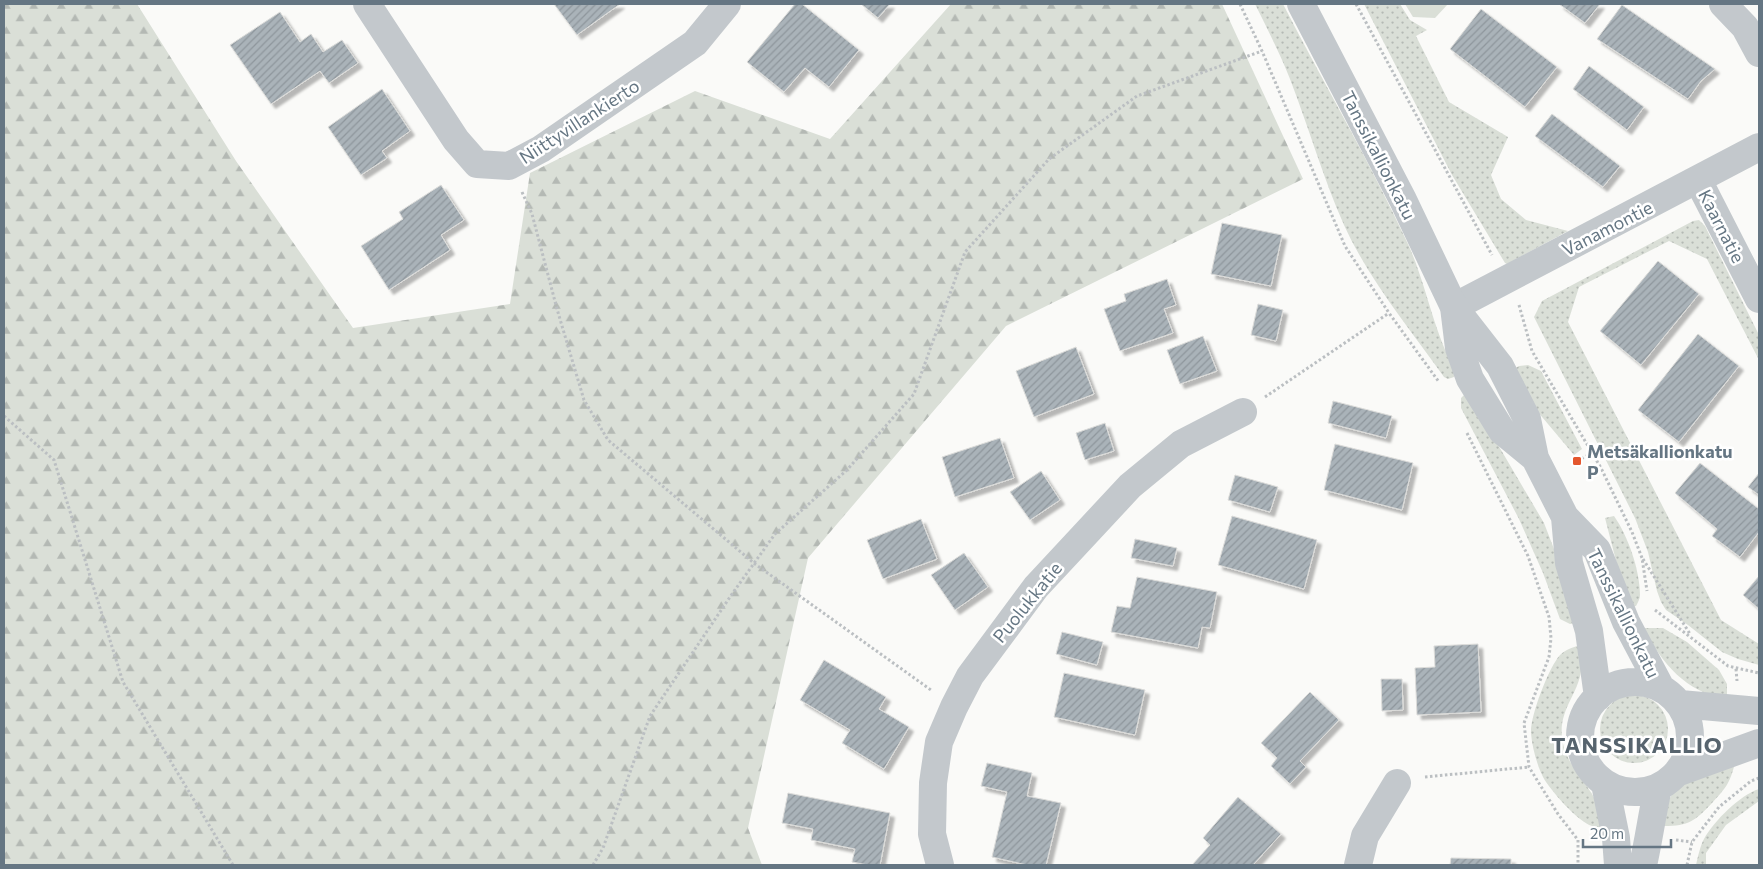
<svg xmlns="http://www.w3.org/2000/svg" width="1763" height="869" font-family="Commissioner,sans-serif">
<defs>
<pattern id="grass-dots" width="8" height="8" patternUnits="userSpaceOnUse" patternTransform="scale(1.25)"><rect width="8" height="8" fill="#dadfd7"/><path d="M2 2h.1M6 6h.1" fill="none" stroke="#b4b9b4" stroke-width="1.8" stroke-linecap="round"/></pattern>
<pattern id="forest-firs" width="22" height="20" patternUnits="userSpaceOnUse" patternTransform="scale(1.25)"><rect width="22" height="20" fill="#dadfd7"/><path d="M5 1l3.5 6h-7zM16 11l3.5 6h-7z" fill="#b4b9b4"/></pattern>
<pattern id="building-hatch" width="6" height="6" patternUnits="userSpaceOnUse" patternTransform="scale(1.25)"><rect width="6" height="6" fill="#aab3b9"/><path d="M-1 1l2-2M0 6l6-6M5 7l2-2" fill="none" stroke="#8e969c"/></pattern>
<filter id="shadow"><feDropShadow dx="4.5" dy="4.5" stdDeviation="1" flood-color="#0004"/></filter>
</defs>
<rect width="100%" height="100%" fill="#fafaf8"/>
<path fill="url(#grass-dots)" d="M1255,4H1283C1324,84 1370,162 1408,244C1427,286 1433,331 1456,372L1454,377L1448,379L1444,377C1410,329 1369,280 1344,225C1323,178 1309,128 1290,79C1280,54 1267,28 1255,4Z
M1364,4H1400L1410,20L1427,30L1416,36L1449,102L1508,137L1491,175L1501,199L1526,220L1568,231L1507,264L1505,263L1452,175Z
M1699,220L1705,226L1759,335V360L1707,259L1669,241L1579,287L1568,322L1721,620L1759,644V665L1738,659L1722,652L1688,625L1666,610L1661,602L1657,591L1648,552L1635,518L1534,317L1542,301L1693,221Z
M1528,365L1541,371L1582,449L1574,455L1532,405L1512,370L1519,366Z
M1467,392L1544,523L1559,562L1576,623L1570,624L1560,619L1543,573L1519,519L1461,408V398Z
M1614,516C1628,536 1640,570 1640,595C1640,599 1638,602 1636,606L1631,607L1621,580L1605,518Z
M1643,628H1663L1687,642L1719,670L1727,684V699C1685,692 1663,664 1643,628Z
M1581,645C1581,653 1582,663 1581,671C1578,694 1559,710 1562,737C1564,760 1581,776 1592,794C1598,804 1601,816 1603,827C1600,827 1595,827 1592,826C1578,822 1550,790 1543,777C1537,765 1532,747 1531,733C1530,716 1549,667 1560,655C1566,649 1574,647 1581,645Z
M1600 729a34 34 0 1 1 68 0a34 34 0 1 1-68 0Z
M1735,763C1730,783 1726,788 1712,803C1695,821 1689,826 1664,826C1665,815 1667,799 1675,790C1685,779 1721,768 1735,763Z
M1759,789V801L1726,825L1706,853V865H1696C1698,857 1700,846 1704,839C1714,821 1740,795 1759,789Z"/>
<path fill="url(#forest-firs)" d="M4,4H137L236,161L353,328L510,304L530,173L695,91L830,139L951,4H1222L1303,179L1006,326L808,558L748,828L762,865H4Z"/>
<path fill="#dadfd7" d="M1405,4H1448L1435,18L1413,17Z"/>
<path fill="url(#building-hatch)" stroke="#dcdcda" filter="url(#shadow)" d="M554,4H620L577,35Z
M795,4H802L859,50L829,87L805,68L784,92L747,62Z
M861,4H890L878,18Z
M1559,4H1600L1585,23Z
M1622,5L1715,69L1701,81L1688,99L1597,39Z
M1481,9L1557,67L1525,107L1450,49Z
M280,12L300,42L311,34L323,52L342,40L358,63L329,83L320,71L271,104L230,45Z
M1589,66L1644,107L1627,130L1573,89Z
M382,89L410,131L382,151L387,158L361,175L328,127Z
M1552,114L1620,166L1603,187L1535,136Z
M441,185L464,220L441,235L450,250L389,290L361,246L403,219L399,212Z
M1222,223L1282,235L1271,286L1211,274Z
M1658,261L1699,294L1641,365L1600,331Z
M1167,279L1176,305L1164,309L1173,333L1120,351L1104,309L1126,301L1124,294Z
M1258,304L1283,310L1276,341L1251,335Z
M1698,334L1739,366L1679,442L1638,410Z
M1203,336L1217,371L1180,384L1167,350Z
M1076,347L1094,394L1034,417L1016,371Z
M1333,401L1392,416L1386,438L1328,423Z
M1105,423L1114,451L1085,460L1076,433Z
M1000,438L1014,478L955,497L942,457Z
M1335,444L1413,463L1402,510L1324,490Z
M1700,463L1759,509V532L1740,557L1712,536L1717,529L1675,493Z
M1041,471L1060,500L1030,520L1010,492Z
M1759,473V495L1748,487Z
M1235,475L1278,487L1270,512L1228,500Z
M1232,516L1317,540L1304,589L1218,565Z
M921,519L937,559L883,579L867,540Z
M1135,539L1177,548L1173,566L1131,558Z
M964,553L988,587L955,610L931,575Z
M1759,576V609L1743,595Z
M1137,577L1217,592L1210,628L1202,627L1198,648L1111,632L1117,606L1130,608Z
M1062,632L1103,642L1097,665L1056,654Z
M1478,644L1481,712L1417,715L1415,668L1435,667L1434,646Z
M824,660L886,697L879,709L909,727L884,769L842,743L850,730L800,700Z
M1064,673L1145,690L1135,735L1054,717Z
M1381,679H1402L1403,710L1382,711Z
M1310,692L1339,720L1300,761L1306,767L1290,784L1271,766L1277,758L1261,743Z
M987,763L1032,773L1027,796L1061,803L1046,865H1027L992,857L1007,792L981,786Z
M788,793L890,813L880,865H868L852,862L855,849L811,840L813,829L782,823Z
M1238,797L1281,834L1253,865H1192L1210,845L1203,838Z
M1451,858L1511,859V865H1450Z"/>
<g fill="none" stroke-linecap="round" stroke-linejoin="round">
<path stroke="#bbbfc2" stroke-width="3" stroke-dasharray="2.5 2.5" stroke-linecap="butt" d="M1240,4L1262,51L1345,246L1389,313L1439,382
M1356,4L1492,255
M522,192L532,214L557,309L584,400L608,440L755,564L931,690
M1519,305L1532,351L1601,468L1632,532L1642,558L1647,591
M1265,397L1389,313
M4,416L54,460L123,682L233,865
M1467,433L1528,556L1549,617L1551,638L1549,657L1524,723L1529,767L1558,814L1578,840V865
M1577,461L1592,453
M1643,559L1690,634
M1655,610L1728,666L1759,673
M1736,669L1737,681
M1425,777L1529,767
M1676,840L1692,842
M593,865L603,848L650,716L732,594L775,534L847,470L914,394L965,252L1049,159L1137,96L1262,51
M1687,865L1692,842L1719,807L1751,781L1759,778"/>
<path stroke="#c3c8cc" stroke-width="28" d="M367,4L456,140L477,164L509,166L541,149L695,43L727,4
M1723,4L1745,27L1759,53
M1698,180L1759,299
M1454,307L1759,147
M940,865L932,834L933,783L939,742L954,707L970,676L1036,587L1130,486L1181,444L1243,412
M1358,865L1365,836L1397,783"/>
<path stroke="#c3c8cc" stroke-width="28" d="M1301,4L1403,200L1454,307L1500,366L1527,419L1535,458L1565,517L1597,550L1626,622L1661,688
M1454,307L1459,348L1470,379L1502,431L1535,458
M1565,517L1569,563L1589,631L1598,697
M1580 737a55 55 0 1 1 110 0a55 55 0 1 1-110 0Z
M1680,704L1759,711
M1679,772L1759,743
M1605,784L1616,838L1618,865
M1643,865C1649,839 1652,814 1658,788"/>
</g>
<rect fill="#e4572e" stroke="#fff" stroke-width="2" x="1572" y="456" width="10" height="10" rx="2.5"/>
<g text-anchor="middle" dominant-baseline="central" stroke-width="5" stroke-linejoin="round" paint-order="stroke">
<g font-size="18" fill="#657683" stroke="#fff">
<text transform="translate(579 121) rotate(-33)">Niittyvillankierto</text>
<text transform="translate(1379 155) rotate(63)">Tanssikallionkatu</text>
<text transform="translate(1722 226) rotate(63)">Kaarnatie</text>
<text transform="translate(1607 228) rotate(-27)">Vanamontie</text>
<text transform="translate(1027 602) rotate(-51)">Puolukkatie</text>
<text transform="translate(1624 613) rotate(64)">Tanssikallionkatu</text>
</g>
<g font-size="18" font-weight="bold" fill="#657683" stroke="#fff" text-anchor="start">
<text x="1587" y="451">Metsäkallionkatu<tspan x="1587" dy="21">P</tspan></text>
</g>
<g font-size="22" font-weight="bold" letter-spacing="1" fill="#57646e" stroke="#fff">
<text x="1637" y="744">TANSSIKALLIO</text>
</g>
</g>
<rect width="1763" height="869" fill="none" stroke="#657683" stroke-width="10"/>
<path d="M1583 839v8h88v-8" fill="none" stroke="#657683" stroke-width="2.5"/>
<text x="1590" y="839" font-size="15" fill="#657683" stroke="#ffffff" stroke-width="4" paint-order="stroke">20 m</text>
</svg>
